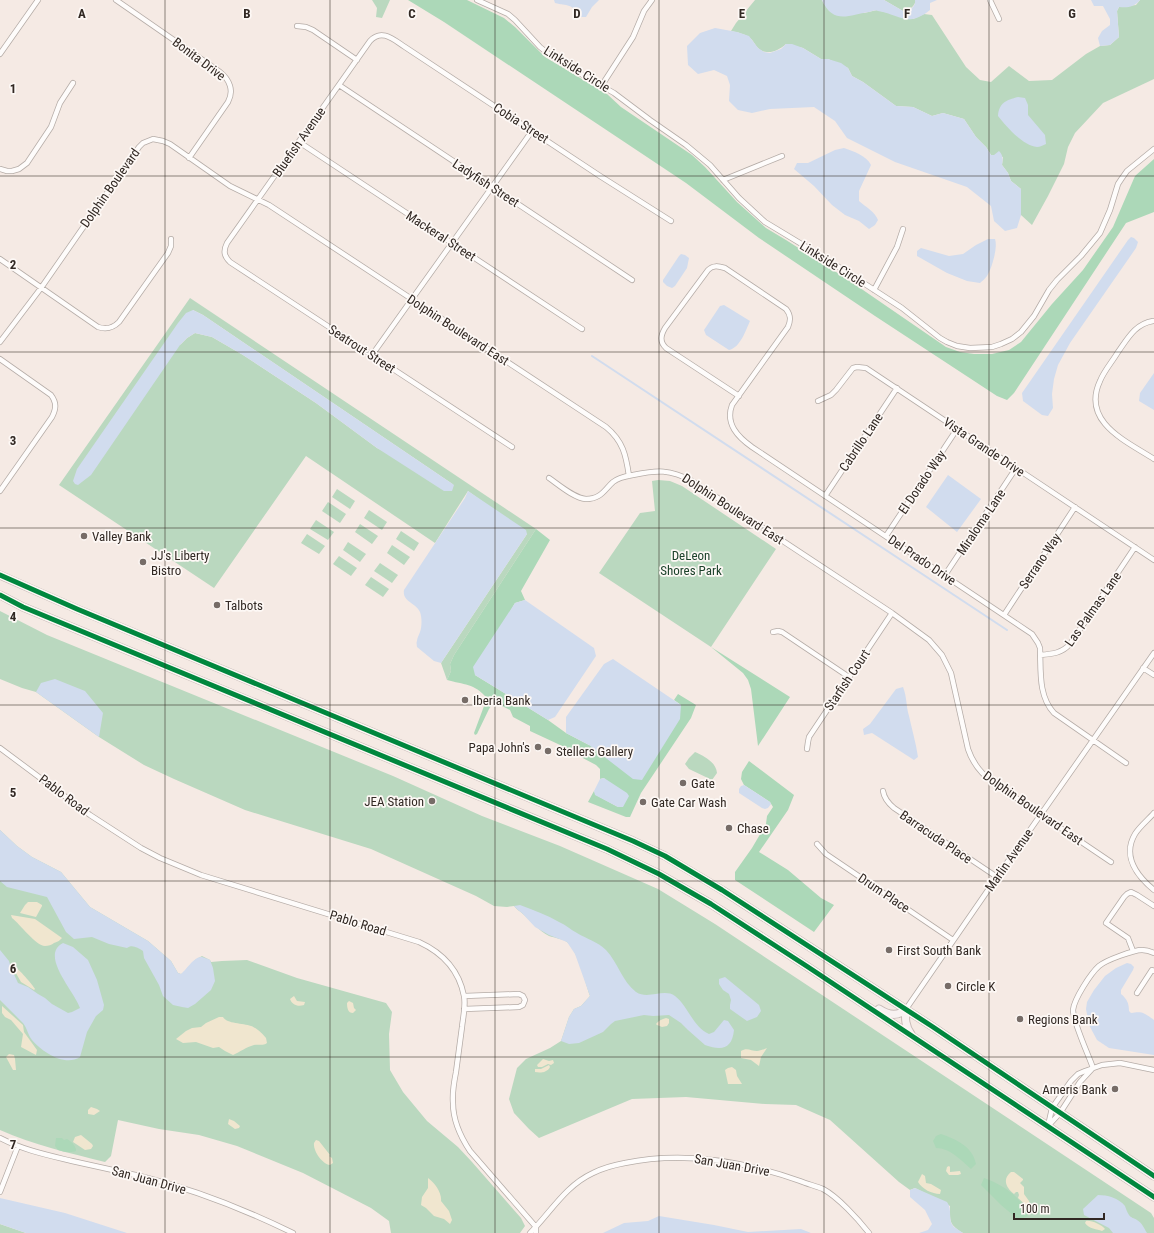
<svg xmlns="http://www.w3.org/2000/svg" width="1154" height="1233" font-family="'Roboto Condensed',sans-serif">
<rect width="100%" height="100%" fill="#f5eae4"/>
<path fill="#bad8bf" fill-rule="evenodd" d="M372,0H390L382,18L376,17L377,8Z
M755,0H822L824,4L864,13L877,10L913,19L924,14L932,15L966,67L980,80L991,82L1009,66L1029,81L1052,80L1086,54L1100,46L1110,45L1119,37L1117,11L1119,7L1136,5L1140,0H1154V79L1103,103L1075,133L1068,147L1064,164L1048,196L1032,225L1021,215V189L1011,181L1008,173L1002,165L1003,157L991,155L986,147L976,137L964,119L943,113L932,116L913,107L896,106L863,82L852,76L848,68L828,59H821L803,48L786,44C778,51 767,56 758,48C755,45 753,40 750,38C745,34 737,32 731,31L736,23Z
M884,0H915L916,1C913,8 910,9 903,11Z
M190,298L536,529L454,655L450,664L451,671L447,680L441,663L527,534L468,491L435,543L306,456L214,588L59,485ZM193,310L203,315L454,485L377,448L316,403L243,355L212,337L195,333L187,338L180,345Z
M658,480L670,481L682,486L776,549L711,647L599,573L640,513L655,511L652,481Z
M337,489L355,501L350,509L332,497Z
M328,502L346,514L340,523L322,511Z
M369,510L387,522L382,530L364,518Z
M316,520L334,532L328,540L310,529Z
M360,524L378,536L372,544L355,532Z
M401,531L419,543L414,551L396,539Z
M307,534L325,546L319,554L301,543Z
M348,542L366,554L360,562L343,550Z
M392,545L410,557L404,565L387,553Z
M339,556L357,568L351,576L333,564Z
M380,563L398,575L392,583L374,571Z
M371,577L389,589L383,597L365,585Z
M0,611L47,635L393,776L482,816L560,846L658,889L715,924L1151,1213L1154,1218V1233H963C949,1224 950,1222 950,1206L915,1188L910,1190L899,1182L830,1120L796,1105L765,1104L686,1097L632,1099L539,1138L529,1129L514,1113L509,1099L517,1068L526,1059L550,1048L561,1041L569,1017L574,1009L581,1006L590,996C585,982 578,951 567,942C563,939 555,938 549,936C538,930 532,922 523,914C520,911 517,910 514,906L507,907L494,906L476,896L371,849L245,810L174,779L144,765L99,737L36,692L22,688L0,679Z
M695,752C704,756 716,762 717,773L712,780L689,769L685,764L689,758Z
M0,830L17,846L32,857L61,872L90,907L148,941L171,961L178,973L181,974L183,973L195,960L202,956L210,960L211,962L222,961L247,960L297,978L386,1003L392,1012L389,1034L390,1070L403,1092L427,1121L458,1147L472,1162L521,1218L525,1226L520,1233H391L389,1221L371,1208L303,1173L237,1146L199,1135L159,1129L118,1120L111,1156L105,1162C70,1153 33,1145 0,1130Z
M0,1224L26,1233H0Z"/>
<path fill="#acd8b8" d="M408,0H467L504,18L515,27L545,57L607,94L621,107L692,155L705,167L737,202L766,228L786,240L847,279L946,347L960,352L974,354H992L1009,350L1021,342L1052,304L1083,270L1113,227L1135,176L1154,159V212L1126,223L1014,393L1007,400L997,396L875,316L759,238L686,183L444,22Z
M536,529L550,540L521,591L525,600L515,603L475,675L548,720L566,733L589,745L681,705L674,700L678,694L696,705L691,718L641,793L630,817H626L588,802L594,791L596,795L618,807L604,778L600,779V769L596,765L579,756L573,751L530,731V726L513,717L510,710L494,702L489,709L477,734L475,735L474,733L487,698C474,683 464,685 447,680L451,671L450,664L454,655Z
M711,647L790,697L758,746L751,689L748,680L743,673Z
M749,761L794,795L788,810L759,852L788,870L821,898L834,905L814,932L735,880V872L752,848L766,824L767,816L773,807L770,802L744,785L741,779L742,772Z
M941,1134C956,1139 973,1147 976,1164L971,1169C961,1160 950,1148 936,1148L933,1141L936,1136Z
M56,1138H62L64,1140L67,1139C72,1142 74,1144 76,1149V1151C71,1153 63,1152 58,1150L55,1146Z
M984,1178C1000,1183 1025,1199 1028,1216L1019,1220L1001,1205L981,1185Z"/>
<path fill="#f0e6cf" d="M28,902H37L42,905V906L36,917L20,913L25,905Z
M11,915L35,919L62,938C60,940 58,942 54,943C52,945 48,946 45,946C36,946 20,924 12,918Z
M14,966C18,968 33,985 35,989L34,990L21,982L13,968Z
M294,996L297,1001L305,1002L304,1005C298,1007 292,1005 290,999Z
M349,1001L353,1003L354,1008L356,1010L353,1013C348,1013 347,1008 347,1003Z
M2,1006L23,1025L24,1032L37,1050L36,1055L21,1047L23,1034L11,1020L5,1017L2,1013Z
M219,1017H223C227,1024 243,1023 251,1026C255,1027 263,1034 266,1038L267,1043C263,1046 259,1044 254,1045C246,1047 240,1052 233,1055L225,1051L219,1047L213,1048L196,1042L183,1043L176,1039L186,1031L192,1028L201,1027L206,1023Z
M666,1018L669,1019V1023L667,1026L662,1027L657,1025L656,1024C658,1021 662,1019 666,1018Z
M767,1048L761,1057L759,1066L751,1060L741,1058V1051C747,1047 751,1051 757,1051C760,1051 764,1049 767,1048Z
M9,1054L14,1055L15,1059L16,1070H13L6,1057Z
M543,1059L549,1061L553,1060L554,1063L551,1065L548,1064L542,1067H538L537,1065Z
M549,1065L550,1067C547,1073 540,1073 535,1072V1069H541Z
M732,1067L736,1070L737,1076L742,1084H728L725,1070L728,1068Z
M91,1107L97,1109L100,1111L94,1115L88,1114V1110Z
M229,1119L234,1121L240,1126L239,1128L235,1129L228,1124Z
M81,1135L92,1144L93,1146L91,1149L85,1150L73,1142L75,1137Z
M316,1140L319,1141L330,1155L329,1156L332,1158L333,1163L330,1165C322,1164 313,1151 314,1143Z
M949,1166L950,1167V1172L960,1171L961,1174L958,1175H949L946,1171L947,1167Z
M1011,1172H1014L1023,1179V1180L1020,1183L1024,1187V1194L1029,1201L1030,1206L1029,1207H1028L1018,1198L1019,1195L1018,1192H1016L1014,1194C1006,1188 1002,1179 1011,1172Z
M922,1174L925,1176L926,1183L931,1184L941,1190L940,1194C932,1194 922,1189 918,1182Z
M428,1178C435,1183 442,1193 441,1201L449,1211L452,1220L450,1224L444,1219L434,1216L426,1208L421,1205L422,1197L428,1188Z
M1086,1221C1091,1220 1102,1225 1105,1229L1102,1231C1097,1229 1089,1229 1085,1223Z"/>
<path fill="#d1dcee" d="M554,0H599L592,7L586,17H579C573,3 567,6 555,3Z
M822,0H884L903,11C910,10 916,7 915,0H937L930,3V10C907,28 901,15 878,11C875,10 872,11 869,12C849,15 833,25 822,0Z
M1091,0H1140C1134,7 1128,8 1119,7L1117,11L1119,37L1110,45L1100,46L1098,38L1102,31L1110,25V19L1103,6H1094Z
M715,28L737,32L749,36L758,48L764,52L770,53L781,49L786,44H792L803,48L821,59H828L841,63L848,68L852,76L863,82L896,106L913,107L932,116L943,113L964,119L976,137L986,147L991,155H994L999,151C1003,155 1003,159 1002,165L1008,173L1011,181L1021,189V215L1017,228L1005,231L994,221L991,206L967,187L895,162L847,138L835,121L814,107L770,109L752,113L738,110L729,101L730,85L727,76L714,70L698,74L688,65L687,46L700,33Z
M1018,97L1025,98L1028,105V115L1045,135L1046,144C1043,145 1040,147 1037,147C1023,146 1006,126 998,116C999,103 1006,100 1018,97Z
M844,148C853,151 867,156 871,165L859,191V201C866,207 875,212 878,220L875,225L869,229L859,221L845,215L832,205L814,186L794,169L797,163H808L835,150Z
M1131,237L1134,238L1138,242L1136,248L1070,343L1058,365L1054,379L1052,394L1053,408L1048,416L1042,415L1023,401L1022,393L1128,240Z
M988,239H995C998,247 992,268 987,276C985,279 982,281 980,283L967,281L947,273L917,256V251L921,248L949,256L963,254L976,245Z
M681,254L685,255L689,258L687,268L675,286L672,288L667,286L663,282V280L679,256Z
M724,305L750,321C746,330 740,348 729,350L706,335L704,330L720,306Z
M193,310L203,315L454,485L452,491H444L377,448L316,403L243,355L212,337L195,333L187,338L180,345L91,475L78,485L75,484L73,481L77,469L178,323L186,313Z
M1154,373V410L1139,401L1140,393Z
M948,475L981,499L957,532L926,507Z
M468,491L526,530L527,534L441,663L434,661L417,647C417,645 416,643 417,641C417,638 419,635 420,632C422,626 422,618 420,612C415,602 402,602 404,590L465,498Z
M525,600L594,648L596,656L555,717L548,720L475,675L473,667L515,603Z
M613,659L681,705L680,719L642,780L633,779L589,745L566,733V717L604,664Z
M55,679L85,691L103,713L99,737L36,692L41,683Z
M903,687C907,697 906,706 909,716C912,730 916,743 918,757L914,760L872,733L864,735L863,729L870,724L896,689Z
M604,778L627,793L629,796L623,807H618L595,795L594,791L600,779Z
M744,785L770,802L771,804L768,808L765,809L762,808L739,793V789L741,786Z
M0,830L17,846L32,857L61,872L90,907L148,941L171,961L178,973L181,974C186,970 194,957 201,957C203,957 208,959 210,960L213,968L215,981L211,990L195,1004L188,1008L182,1007L173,1005L163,996L159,985L144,958L143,951C138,948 132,944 127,948L109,944L92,937L74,939L66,932L47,897L7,887L0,881Z
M520,905C533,910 547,915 559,922C566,925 571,930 577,933C587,939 598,942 606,950C618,963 622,981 636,992C648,1000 664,988 675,996C688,1006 693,1027 709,1034L714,1032L724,1020L728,1021L734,1030C732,1049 722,1051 705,1045L688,1030L681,1023L669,1015L653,1016L644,1015L615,1021L611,1024L603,1032L579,1043L569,1044L561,1041L569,1017L574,1009L581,1006L590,996L575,954L567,942L549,935L535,927L522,913L518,910L514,906Z
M63,943L73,947L88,960L97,980L104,1005L103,1010L96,1016L87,1032L80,1057C65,1067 42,1052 32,1040C28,1035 27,1028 23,1023L0,1000V950L9,961L11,968L18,983L28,987L38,994L45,998L52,1004L68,1013L72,1012L80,1008C75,992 39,955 63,943Z
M1127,963L1131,964L1134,967L1133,970L1121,990V994C1127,999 1129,1003 1129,1011L1131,1013C1143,1011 1144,1013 1154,1020V1055L1109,1048L1097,1040L1089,1025L1086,1009L1087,1002L1094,990L1105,976L1116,968Z
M725,977L759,1005L761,1011L757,1017L747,1021L730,1009V1005L731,1000L729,994L723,990L719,984V979Z
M915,1188L947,1202C953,1210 947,1220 954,1227C957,1229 960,1231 963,1233H919L928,1230L932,1224L925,1210L910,1197V1190Z
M1098,1195C1107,1195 1119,1198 1125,1206C1126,1209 1127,1212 1129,1215C1131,1218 1134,1218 1137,1220C1142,1223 1144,1228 1147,1233H1113L1109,1228L1084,1215L1083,1209Z
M0,1198L65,1213L127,1233H26L0,1224Z
M659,1216L714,1225L748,1232L801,1229L811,1233H603L624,1223L648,1221Z"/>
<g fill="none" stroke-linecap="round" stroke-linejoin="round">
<path stroke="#d1dcee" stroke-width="2" d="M592,356L1007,630"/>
<defs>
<path id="minor" d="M116,0L220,72C230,80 234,91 228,102L189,158
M477,0L508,14L515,20L540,47L550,55L560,62L614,93L650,120L686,145L710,165L739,198L765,222L828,260L902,308L940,338L947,342L957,346L970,348L992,347L1001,344L1012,339L1021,332L1034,316L1049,290L1057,280L1081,256L1100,233L1110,210L1118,184L1122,178L1127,171L1154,149
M990,0L999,19
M297,26L306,27L313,30L357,60
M0,54L38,0
M339,85L632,280
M602,85L633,37L644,11L652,0
M299,142L582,329
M0,169L7,171H12L19,169L27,163L51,127L60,103L73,83
M723,180L782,156
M0,259L98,327C107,330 113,328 119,322L168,253L171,246V239
M874,290L897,247L903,229
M1153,321C1135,324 1128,338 1118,352C1112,362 1104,371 1100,381C1081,422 1126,441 1154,459
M0,342L41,288L139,147L143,143L153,139L163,141L170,144L230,186L269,205L606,427C623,441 626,455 629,476
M372,355L532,131
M0,359L51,395C57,403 56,409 52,417L0,491
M739,396L666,348C659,341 661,335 665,328L708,270C713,265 718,266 725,268L786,309C791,315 791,320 788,327L732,405C725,424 738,437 752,447L1032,634L1038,643L1040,648C1041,670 1038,696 1054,713L1126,763
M818,401L831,395L836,390L853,368L857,367L866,368L1154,560
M512,447L230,262C224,256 223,251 227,243L370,41C382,28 394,40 405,47L600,176L671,221
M549,478C559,485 574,498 586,499C601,499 604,490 613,482C619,477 627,476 633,475C657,470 670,469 692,481L892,613L929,640L942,655L951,673L968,749C973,764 981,774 994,783L1111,862
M825,496L897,388
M886,536L957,429
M945,575L1016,468
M1004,615L1075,507
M773,632L778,631L782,632L849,677
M1040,655C1053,654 1062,653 1070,644L1135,547
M1143,668L1154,675
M0,748L90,815L141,848L160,858L201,875L419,942C443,953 459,970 464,996C466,1006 463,1017 462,1027C460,1042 458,1057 456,1072C454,1082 452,1092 453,1103C453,1120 460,1136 470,1151L536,1227V1233
M807,749L808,742L809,737L892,613
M883,791C884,798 888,803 894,808L997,877
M1154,813C1148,820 1140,826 1135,834C1122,856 1137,876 1154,890
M817,844L826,854L953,940
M1133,951L1128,938L1106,923L1124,897L1127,894L1131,892L1137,895L1154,906
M1137,993L1152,970L1154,971
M464,1009L519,1007L523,1005L525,1000L523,996L519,994L464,996
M906,1009L997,877L1154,653
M1093,1068C1089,1056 1073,1022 1073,1010C1074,999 1091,973 1099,966C1106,960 1134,950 1142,950C1146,950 1150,951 1154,953
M1049,1125L1060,1113L1080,1082L1092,1069
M1048,1126L1052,1108L1071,1081L1078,1074L1085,1071L1102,1065L1120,1063L1154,1070
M0,1138C23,1150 47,1155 72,1161C95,1166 118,1171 140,1176C193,1189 244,1209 293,1233
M0,1192L18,1146
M530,1233C551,1212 565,1186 593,1173C603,1168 614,1165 625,1163C683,1151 744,1161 800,1181C807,1184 816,1186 823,1189C838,1197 858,1219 869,1233"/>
<path id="primary" d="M0,575L77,609L633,841L665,856L722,890L933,1027L1154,1176
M0,595L23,607L607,849L659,874L711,904L808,967L1154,1197
M879,1009C888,1015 898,1017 906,1009
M906,1009C905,1018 905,1026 911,1034"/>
</defs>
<use href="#minor" stroke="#b5aca7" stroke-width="6"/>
<use href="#primary" stroke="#c8bbb7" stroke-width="9"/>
<use href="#minor" stroke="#fefcfb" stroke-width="4.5"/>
<use href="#primary" stroke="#f8f2f1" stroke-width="7"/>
<defs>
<path id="cycleway" d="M0,575L77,609L633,841L665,856L722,890L933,1027L1154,1176
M0,595L23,607L607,849L659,874L711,904L808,967L1154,1197"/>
</defs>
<use href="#cycleway" stroke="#fdf8f5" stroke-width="8"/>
<use href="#cycleway" stroke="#00873e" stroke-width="5"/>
</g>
<path fill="none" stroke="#312823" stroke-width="1" stroke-opacity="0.55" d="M165,0V1233M330,0V1233M495,0V1233M659,0V1233M824,0V1233M989,0V1233M0,176H1154M0,352H1154M0,528H1154M0,705H1154M0,881H1154M0,1057H1154"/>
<g fill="#766c67" stroke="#fdf8f5" stroke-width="1.5">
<circle cx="84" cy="536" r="4"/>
<circle cx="143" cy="562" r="4"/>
<circle cx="217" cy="605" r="4"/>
<circle cx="465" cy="700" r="4"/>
<circle cx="538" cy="747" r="4"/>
<circle cx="548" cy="751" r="4"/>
<circle cx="683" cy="783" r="4"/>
<circle cx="432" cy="801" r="4"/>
<circle cx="643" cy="802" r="4"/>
<circle cx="729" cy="828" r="4"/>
<circle cx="889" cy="950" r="4"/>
<circle cx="948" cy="986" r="4"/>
<circle cx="1020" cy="1019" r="4"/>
<circle cx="1115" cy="1089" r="4"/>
</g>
<g text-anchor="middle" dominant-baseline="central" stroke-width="3.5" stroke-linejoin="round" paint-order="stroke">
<g font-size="13" fill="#312823" stroke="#fdf8f5">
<text transform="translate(199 59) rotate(37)">Bonita Drive</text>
<text transform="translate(577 69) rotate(32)">Linkside Circle</text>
<text transform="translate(521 123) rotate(33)">Cobia Street</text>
<text transform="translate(299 142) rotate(-55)">Bluefish Avenue</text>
<text transform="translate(486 183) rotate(33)">Ladyfish Street</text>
<text transform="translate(110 188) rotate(-55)">Dolphin Boulevard</text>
<text transform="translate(441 236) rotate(33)">Mackeral Street</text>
<text transform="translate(833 264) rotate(32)">Linkside Circle</text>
<text transform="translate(458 330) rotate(33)">Dolphin Boulevard East</text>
<text transform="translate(362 349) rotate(33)">Seatrout Street</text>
<text transform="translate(861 442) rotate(-56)">Cabrillo Lane</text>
<text transform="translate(984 447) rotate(34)">Vista Grande Drive</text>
<text transform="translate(922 482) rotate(-56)">El Dorado Way</text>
<text transform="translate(733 509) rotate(33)">Dolphin Boulevard East</text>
<text transform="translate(981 522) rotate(-56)">Miraloma Lane</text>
<text transform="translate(922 560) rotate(34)">Del Prado Drive</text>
<text transform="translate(1040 561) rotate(-56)">Serrano Way</text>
<text transform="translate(1093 609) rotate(-55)">Las Palmas Lane</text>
<text transform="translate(847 680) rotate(-56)">Starfish Court</text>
<text transform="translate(64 795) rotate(37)">Pablo Road</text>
<text transform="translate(1033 808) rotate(35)">Dolphin Boulevard East</text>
<text transform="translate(936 837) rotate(34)">Barracuda Place</text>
<text transform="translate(1009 860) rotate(-55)">Marlin Avenue</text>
<text transform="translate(884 893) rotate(34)">Drum Place</text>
<text transform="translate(358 923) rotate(17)">Pablo Road</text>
<text transform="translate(732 1165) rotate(10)">San Juan Drive</text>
<text transform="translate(149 1180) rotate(15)">San Juan Drive</text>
</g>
<g font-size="13" fill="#312823" stroke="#fdf8f5" text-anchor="start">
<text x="92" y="536">Valley Bank</text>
<text x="151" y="555">JJ's Liberty<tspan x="151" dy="15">Bistro</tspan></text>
<text x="225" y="605">Talbots</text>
<text x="473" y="700">Iberia Bank</text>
<text x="530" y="747" text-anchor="end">Papa John's</text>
<text x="556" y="751">Stellers Gallery</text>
<text x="691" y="783">Gate</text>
<text x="424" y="801" text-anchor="end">JEA Station</text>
<text x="651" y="802">Gate Car Wash</text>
<text x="737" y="828">Chase</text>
<text x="897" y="950">First South Bank</text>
<text x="956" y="986">Circle K</text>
<text x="1028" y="1019">Regions Bank</text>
<text x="1107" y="1089" text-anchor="end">Ameris Bank</text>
</g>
<g font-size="13" fill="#1c422b" stroke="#fdf8f5">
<text x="691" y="555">DeLeon<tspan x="691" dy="15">Shores Park</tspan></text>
</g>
</g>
<g font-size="13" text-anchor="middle" font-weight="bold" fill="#312823" stroke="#fdf8f5" stroke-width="3.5" stroke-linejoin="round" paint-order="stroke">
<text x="82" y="18">A</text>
<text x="247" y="18">B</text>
<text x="412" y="18">C</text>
<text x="577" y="18">D</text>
<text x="742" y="18">E</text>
<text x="907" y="18">F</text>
<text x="1072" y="18">G</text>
<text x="13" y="93">1</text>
<text x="13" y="269">2</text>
<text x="13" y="445">3</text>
<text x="13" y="621">4</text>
<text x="13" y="797">5</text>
<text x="13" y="973">6</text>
<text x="13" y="1149">7</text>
</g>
<path d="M1014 1213v6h90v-6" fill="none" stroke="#312823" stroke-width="2"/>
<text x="1020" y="1213" font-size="12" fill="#312823" stroke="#fdf8f5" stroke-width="3" paint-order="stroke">100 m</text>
</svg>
